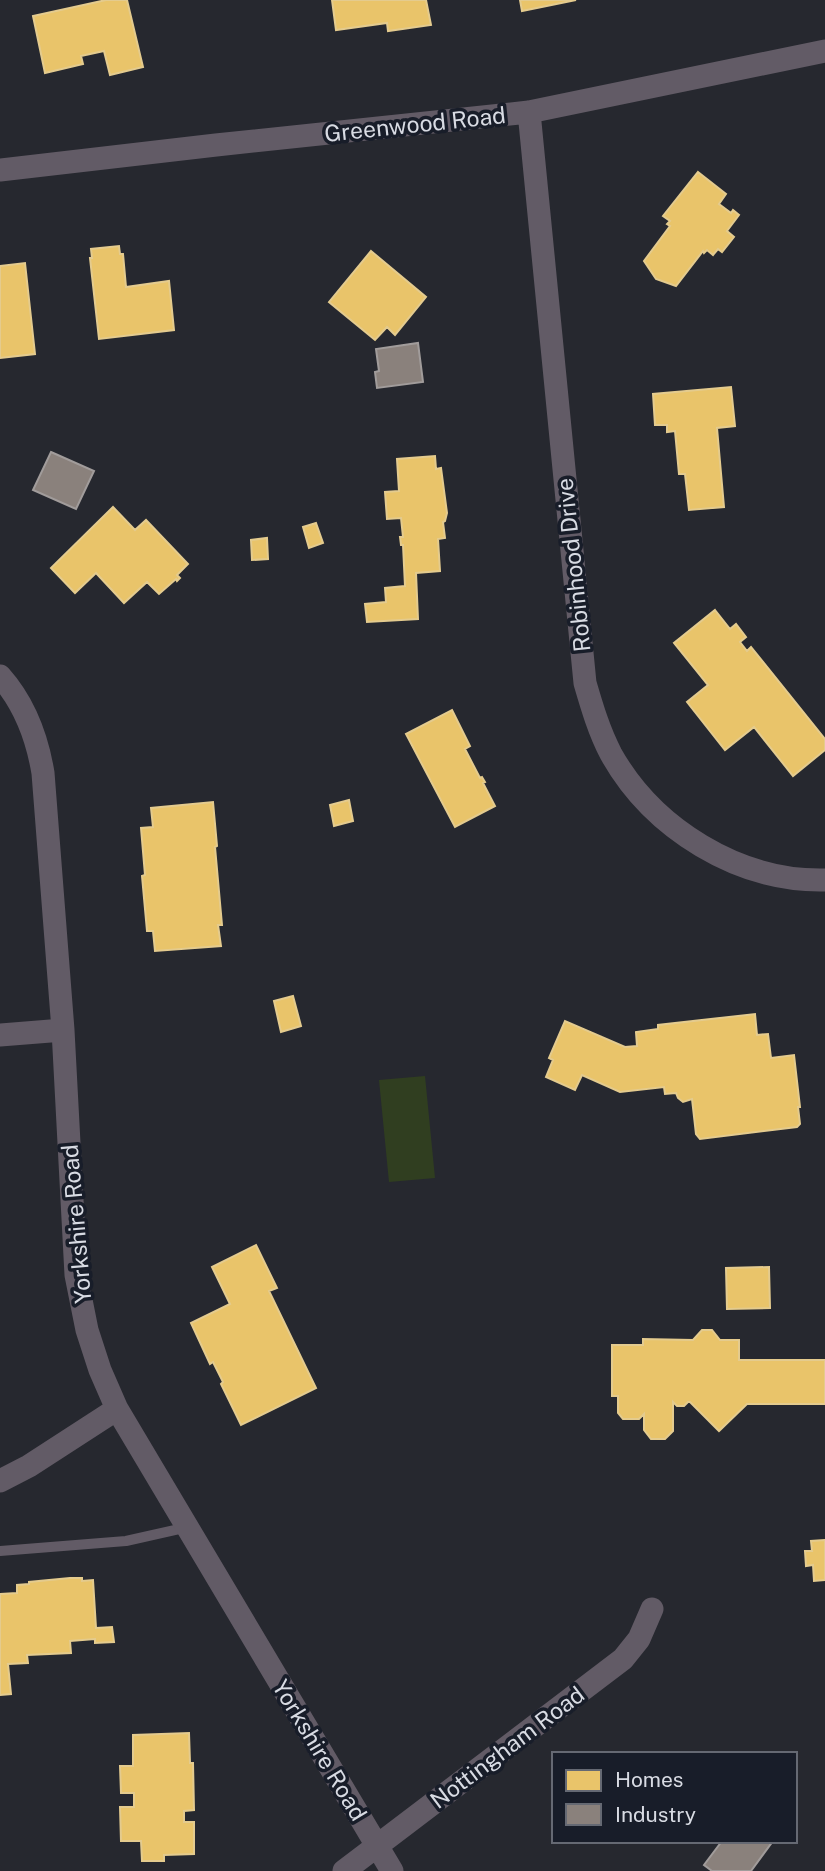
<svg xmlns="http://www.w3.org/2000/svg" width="825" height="1871" font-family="'Public Sans',sans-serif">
<rect width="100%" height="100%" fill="#26282f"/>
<path fill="#303e20" d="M425,1076L435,1178L389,1182L379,1080Z"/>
<path fill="#e9c46a" stroke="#e4cb8e" stroke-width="2" d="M106,0H127L143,67L110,75L104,51L81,56L83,64L45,73L33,16Z
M332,0H426L431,25L388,31L387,23L336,30Z
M520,0H576L522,11Z
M698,172L726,194L719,204L731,213L733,210L739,215L727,231L734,237L722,252L718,249L713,255L707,250L704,253L703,251L676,286L656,279L644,261L670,226L667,224L670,221L663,216Z
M119,246L120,254H123L126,287L169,281L174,330L99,339L90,258H92L91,249Z
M371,251L426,297L395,335L387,327L375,340L329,302Z
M25,263L35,354L0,358V266Z
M731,387L735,426L717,428L724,507L689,510L685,474H679L675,431L667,432V425H655L653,394Z
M435,456L436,469L441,468L447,513L445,521L443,522L445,538L438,539L440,571L416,573L418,619L367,622L365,604L386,602L385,588L405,586L403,545H401L400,537H403L401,518L387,519L385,492L399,491L397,459Z
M113,507L135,530L146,520L188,564L177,575L180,578L177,581L176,579L159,594L147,582L124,603L96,573L75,593L51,568Z
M316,523L323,543L309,548L303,527Z
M267,538L268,559L252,560L251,540Z
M715,610L730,629L736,624L746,637L740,642L747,651L751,647L825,739V750L793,776L754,727L725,750L687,702L708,685L674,643Z
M452,710L470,746L465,749L480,778L482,777L485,782L483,783L495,806L455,827L406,734Z
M349,800L353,821L334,826L330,805Z
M213,802L217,846L215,847L222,925H218L221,946L155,951L153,931H147L142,876L145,875L141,828L153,827L151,808Z
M293,996L301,1026L281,1032L274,1001Z
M755,1014L757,1035L768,1034L771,1058L794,1055L800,1107H798L800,1124L797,1127L700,1139L696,1134L692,1099L683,1102L678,1098L676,1093L665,1094L664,1087L620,1092L582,1075L575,1090L546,1077L553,1060L549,1058L565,1021L625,1047L637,1046L636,1032L658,1029V1025Z
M256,1245L277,1288L269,1291L316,1388L241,1425L221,1384L223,1382L213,1362L210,1364L191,1323L230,1304L212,1267Z
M769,1267L770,1308L727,1309L726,1268Z
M702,1330H712L720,1340H739V1360H825V1404H747L719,1431L690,1402H688L684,1406H677L673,1402V1431L665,1439H651L644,1430V1414L639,1419H623L618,1413V1396H612V1345H643V1339L693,1340Z
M825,1540V1580L814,1581L813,1565L806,1566L805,1551H812L811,1541Z
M70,1578H82V1581L93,1580L96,1628L112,1627L114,1642L95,1643V1639L70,1641L71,1653L27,1655L28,1663L8,1664L11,1694L0,1695V1594L17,1593V1585L29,1584V1582Z
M189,1733L190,1763H193L194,1810L184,1811V1822H194V1854L164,1855V1861H142L141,1841H121L120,1807H134V1793H121L120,1766H133V1735Z"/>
<path fill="#8a817c" stroke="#a19c9b" stroke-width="2" d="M418,343L423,382L377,388L375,372L379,371L376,349Z
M51,452L94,471L76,509L33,490Z
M722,1841H773L751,1871H712L704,1865Z"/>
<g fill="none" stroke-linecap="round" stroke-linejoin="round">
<path stroke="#625b66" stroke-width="10" d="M0,1551L126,1541L188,1527"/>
<path stroke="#625b66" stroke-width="23" d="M529,112L585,683C592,707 599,731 611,754C653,829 739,882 825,880
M0,170L216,145L529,112L825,51
M0,676C25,704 37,737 43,773L63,1030L76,1275L87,1330L100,1370L117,1409L392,1871
M0,1035L63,1030
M0,1481L29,1466L117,1409
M344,1871L623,1659L639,1639L652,1609"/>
</g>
<g text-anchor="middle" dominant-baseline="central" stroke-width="7" stroke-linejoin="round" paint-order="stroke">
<g font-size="23" fill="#d8dbe3" stroke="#181d29">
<text transform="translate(415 124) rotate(-6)">Greenwood Road</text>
<text transform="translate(573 565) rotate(-96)">Robinhood Drive</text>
<text transform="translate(76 1224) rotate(-95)">Yorkshire Road</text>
<text transform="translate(507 1747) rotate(-37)">Nottingham Road</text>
<text transform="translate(320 1750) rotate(59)">Yorkshire Road</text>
</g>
</g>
<rect x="552" y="1752" width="245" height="91" fill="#181d29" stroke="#656973" stroke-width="2"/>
<rect x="566" y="1770" width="35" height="21" fill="#e9c46a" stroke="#656973" stroke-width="2"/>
<text x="615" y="1787" font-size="21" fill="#d8dbe3">Homes</text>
<rect x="566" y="1804" width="35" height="21" fill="#8a817c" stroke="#656973" stroke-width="2"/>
<text x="615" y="1822" font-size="21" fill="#d8dbe3">Industry</text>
</svg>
